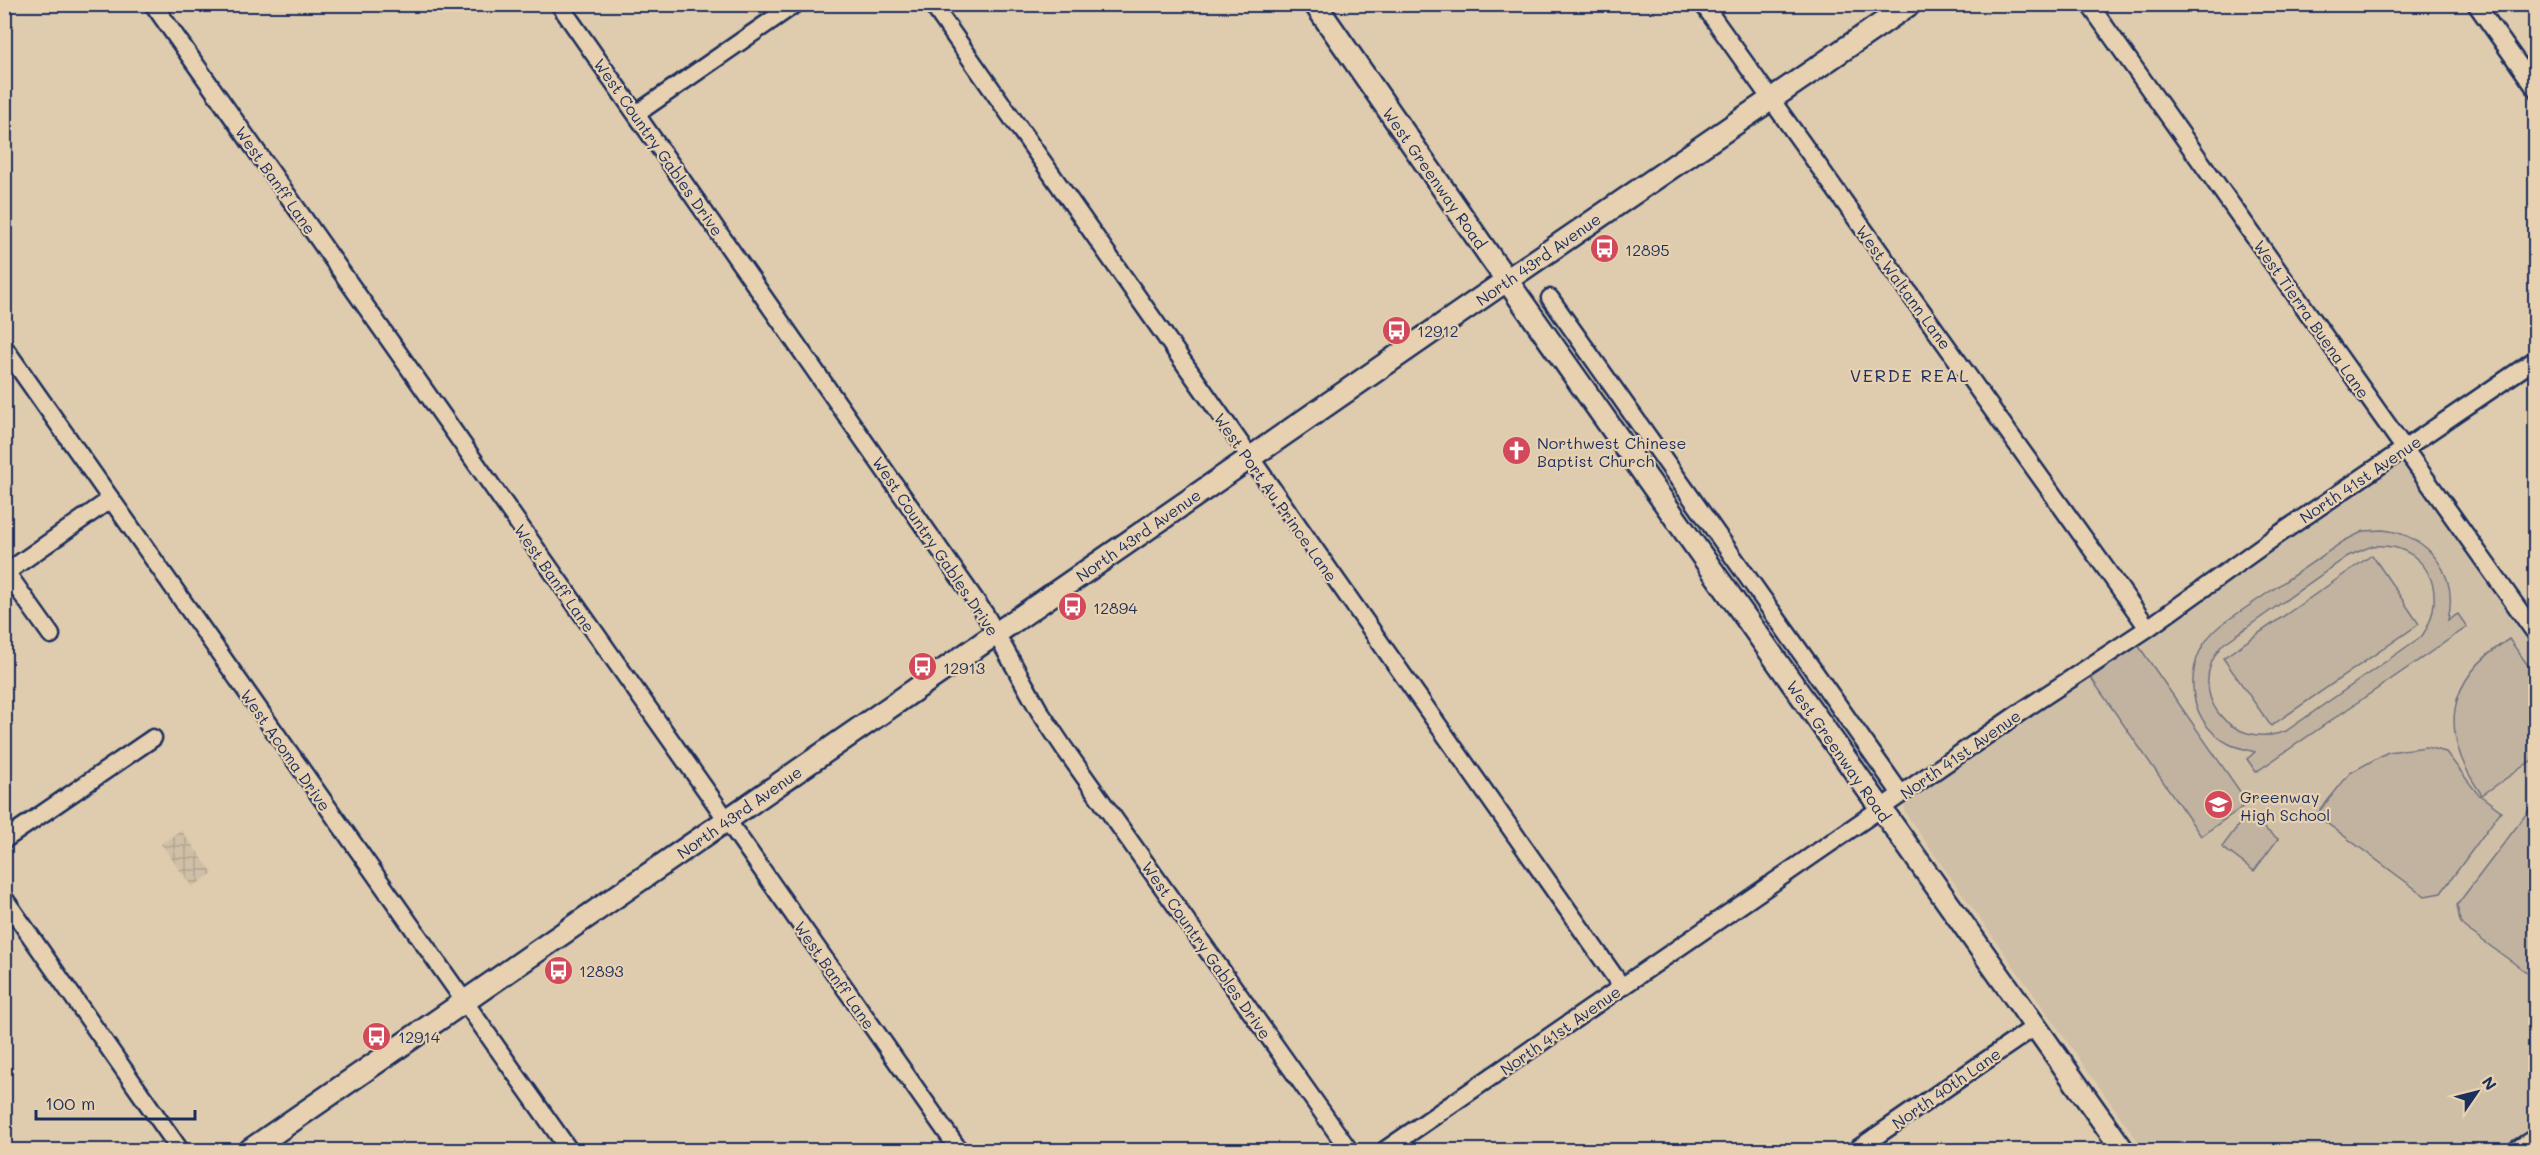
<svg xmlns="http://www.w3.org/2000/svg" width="2540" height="1155" font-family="Mali,sans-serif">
<defs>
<pattern id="industrial-grid" width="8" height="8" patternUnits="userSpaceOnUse" patternTransform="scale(1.5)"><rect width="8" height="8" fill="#d0bfa7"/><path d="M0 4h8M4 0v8" fill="none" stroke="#b2a492"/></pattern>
</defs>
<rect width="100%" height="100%" fill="#dfcbad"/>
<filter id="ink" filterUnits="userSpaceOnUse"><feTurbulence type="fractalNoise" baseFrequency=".0167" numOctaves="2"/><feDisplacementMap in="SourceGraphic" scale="12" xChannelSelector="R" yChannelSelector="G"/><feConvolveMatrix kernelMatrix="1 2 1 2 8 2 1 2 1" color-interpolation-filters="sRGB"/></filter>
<g filter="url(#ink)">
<path fill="#d0bfa7" d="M2397,462L2408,467L2419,485L2535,650V1124L2497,1150H2144L1905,813L1904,802Z"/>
<path fill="url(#industrial-grid)" d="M181,830L213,873L192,887L161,844Z"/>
<path fill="#c2b3a1" stroke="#6e7180" stroke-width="1.5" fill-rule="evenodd" d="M2383,530C2429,535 2459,574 2448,620L2458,614L2467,627L2256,772L2247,759L2255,752C2247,749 2237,748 2229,744C2182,720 2182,654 2222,624L2344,541L2364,531ZM2372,546C2426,541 2451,593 2422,636L2286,731C2231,752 2183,692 2222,645L2348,556Z
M2372,555L2419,624L2271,726L2223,658Z
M2509,639L2535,675V758L2482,795C2438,733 2445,680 2509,639Z
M2138,645L2248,803L2201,836L2091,678Z
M2426,747L2446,752L2477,793L2501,811L2441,893L2425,896L2316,815L2350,773L2388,752Z
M2530,809H2536V972L2529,974L2464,927L2460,921L2457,905Z
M2246,815L2278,839L2254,871L2222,847Z"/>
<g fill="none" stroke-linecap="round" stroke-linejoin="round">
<defs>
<path id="minor" d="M153,4L959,1150
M559,4L985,614L1040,712L1064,748L1349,1150
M932,4L1622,987
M1703,4L2148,628
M2089,4L2536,634
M2476,4L2536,89
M636,114L795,4
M1550,298L1901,794
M4,347L569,1150
M4,569L51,635
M4,574L111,499
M4,840L153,738
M4,898L180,1150
M1385,1150L2019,713L2148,628L2272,539L2536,359
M1856,1150L2036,1026
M2516,1150L2536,1137"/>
<path id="major" d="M1315,4L1491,258L2123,1150
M250,1150L1507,280L1910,4"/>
</defs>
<use href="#minor" stroke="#1b2f5e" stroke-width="21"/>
<use href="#major" stroke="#1b2f5e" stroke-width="26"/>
<use href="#minor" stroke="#e7d1b0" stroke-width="16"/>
<use href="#major" stroke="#e7d1b0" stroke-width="21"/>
</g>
</g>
<defs>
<symbol id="bus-disc" viewBox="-11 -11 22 22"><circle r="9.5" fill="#d1495b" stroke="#e7d1b0"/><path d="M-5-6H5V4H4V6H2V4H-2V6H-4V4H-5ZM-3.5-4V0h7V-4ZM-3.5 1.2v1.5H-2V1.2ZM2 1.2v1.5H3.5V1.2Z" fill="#fff"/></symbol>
<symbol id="church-disc" viewBox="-11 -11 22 22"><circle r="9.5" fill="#d1495b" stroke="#e7d1b0"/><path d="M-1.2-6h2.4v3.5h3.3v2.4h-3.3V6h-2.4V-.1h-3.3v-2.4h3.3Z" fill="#fff"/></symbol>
<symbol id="school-disc" viewBox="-11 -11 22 22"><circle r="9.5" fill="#d1495b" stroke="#e7d1b0"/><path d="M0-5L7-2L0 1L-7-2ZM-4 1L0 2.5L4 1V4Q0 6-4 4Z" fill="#fff"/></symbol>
</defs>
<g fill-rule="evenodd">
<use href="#bus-disc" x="1588" y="232" width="33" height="33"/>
<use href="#bus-disc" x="1380" y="314" width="33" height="33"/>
<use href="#church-disc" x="1500" y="434" width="33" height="33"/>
<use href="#bus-disc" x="1056" y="590" width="33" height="33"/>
<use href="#bus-disc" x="906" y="650" width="33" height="33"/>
<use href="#school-disc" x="2202" y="788" width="33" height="33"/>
<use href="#bus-disc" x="542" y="954" width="33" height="33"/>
<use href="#bus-disc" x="360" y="1020" width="33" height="33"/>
</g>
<g text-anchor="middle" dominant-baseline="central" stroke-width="4.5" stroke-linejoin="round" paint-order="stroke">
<g font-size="16" fill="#1b2f5e" stroke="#e7d1b0">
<text transform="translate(659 147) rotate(55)">West Country Gables Drive</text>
<text transform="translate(1435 178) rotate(55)">West Greenway Road</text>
<text transform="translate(276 180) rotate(55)">West Banff Lane</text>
<text transform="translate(1538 259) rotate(-35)">North 43rd Avenue</text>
<text transform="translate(1904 287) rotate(54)">West Waltann Lane</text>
<text transform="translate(2312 319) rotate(55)">West Tierra Buena Lane</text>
<text transform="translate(2360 479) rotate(-34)">North 41st Avenue</text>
<text transform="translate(1276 497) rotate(55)">West Port Au Prince Lane</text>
<text transform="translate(1138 535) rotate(-35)">North 43rd Avenue</text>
<text transform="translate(936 546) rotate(56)">West Country Gables Drive</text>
<text transform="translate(555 578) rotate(55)">West Banff Lane</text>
<text transform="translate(286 750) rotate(55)">West Acoma Drive</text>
<text transform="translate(1839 751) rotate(55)">West Greenway Road</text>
<text transform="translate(1960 754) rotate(-35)">North 41st Avenue</text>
<text transform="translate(739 812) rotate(-35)">North 43rd Avenue</text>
<text transform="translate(1207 950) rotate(55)">West Country Gables Drive</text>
<text transform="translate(835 975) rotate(55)">West Banff Lane</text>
<text transform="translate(1560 1030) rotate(-35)">North 41st Avenue</text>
<text transform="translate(1946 1088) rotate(-35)">North 40th Lane</text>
</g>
<g font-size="16" fill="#1b2f5e" stroke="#e7d1b0" text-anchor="start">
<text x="1625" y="249">12895</text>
<text x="1417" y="330">12912</text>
<text x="1537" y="442">Northwest Chinese<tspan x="1537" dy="18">Baptist Church</tspan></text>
<text x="1093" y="607">12894</text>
<text x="943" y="667">12913</text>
<text x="2240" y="796">Greenway<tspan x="2240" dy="18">High School</tspan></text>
<text x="579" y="970">12893</text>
<text x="398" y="1036">12914</text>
</g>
<g font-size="18" letter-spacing="1.5" fill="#1b2f5e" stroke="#e7d1b0">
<text x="1910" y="375">VERDE REAL</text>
</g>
</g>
<rect width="2540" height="1155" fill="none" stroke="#e7d1b0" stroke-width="24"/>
<rect x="12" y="12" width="2516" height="1131" fill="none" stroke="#1b2f5e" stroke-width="2" filter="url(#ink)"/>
<g transform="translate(2477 1092) rotate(55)" stroke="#e7d1b0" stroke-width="4.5" paint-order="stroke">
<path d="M0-4.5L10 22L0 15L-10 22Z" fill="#1b2f5e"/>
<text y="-9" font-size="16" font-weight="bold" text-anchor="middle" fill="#1b2f5e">N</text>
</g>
<path d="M36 1110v9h159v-9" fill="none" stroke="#1b2f5e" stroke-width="3"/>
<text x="45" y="1110" font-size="18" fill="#1b2f5e" stroke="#e7d1b0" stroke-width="4.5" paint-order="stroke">100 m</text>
</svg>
